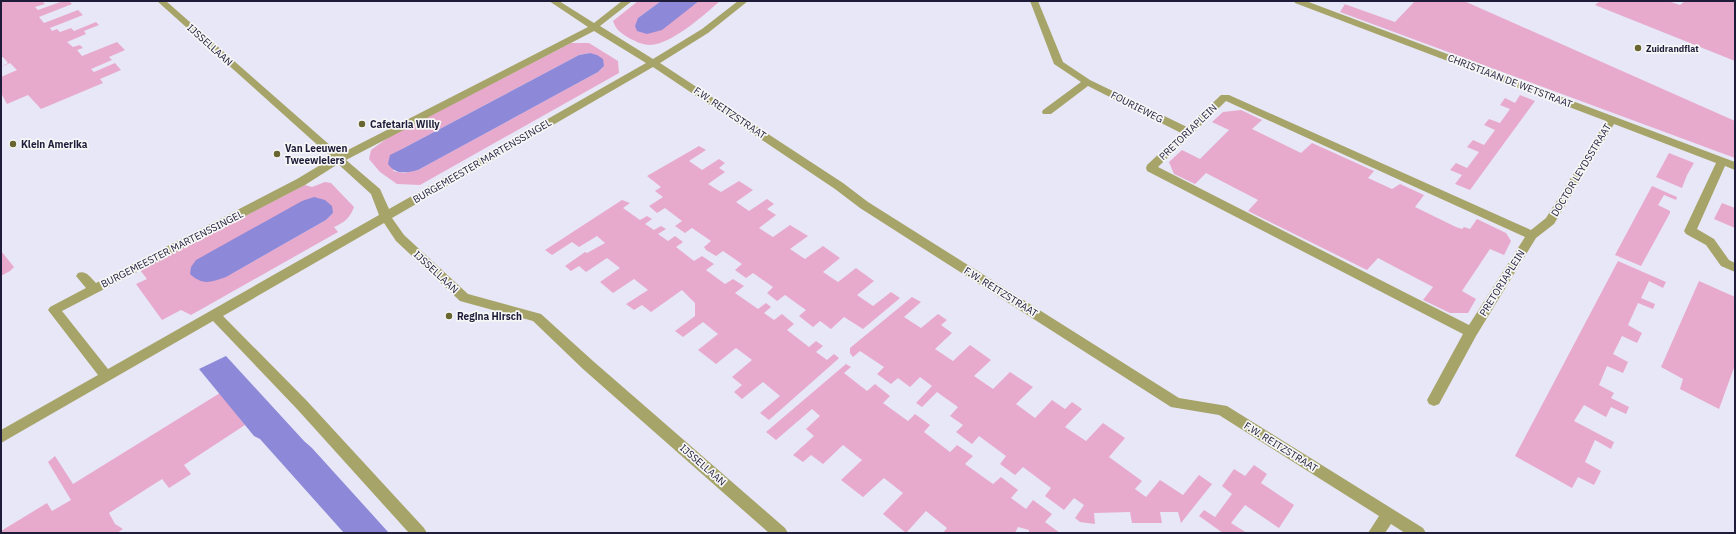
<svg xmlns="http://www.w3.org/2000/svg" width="1736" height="534" font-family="'IBM Plex Sans',sans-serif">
<rect width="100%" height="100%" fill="#e7e7f7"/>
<path fill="#e8aacc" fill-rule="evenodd" d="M1,1H42L45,4L35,7L38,10L63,1H69L72,4L39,17L44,23L78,10L83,15L50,28L52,31L57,29L60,32L71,28L74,31L96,22L99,25L84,31L86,34L67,42L73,47L80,45L83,48L77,50L82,56L117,42L125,50L109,57L112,60L91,69L94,72L115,63L121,70L100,79L103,83L41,109L28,95L7,104L1,93V77L17,70L10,63L1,67L8,63L3,57L1,58Z
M638,1H661L638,18L694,5L699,1H720C704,15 672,44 650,45C642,45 635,41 629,38C621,33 616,30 613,21Z
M1336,1L1395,22L1415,1H1464L1735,121V158L1340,12L1345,4Z
M1600,1H1668L1680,5L1685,1H1735V61L1595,5Z
M571,43H589L618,61L619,73L420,185L397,184L380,172L369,159L371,150L389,137ZM590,53L604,66L598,72L418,170L404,173L393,171L402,149L579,55Z
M1520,95L1535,101L1470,190L1455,184L1462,175L1450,170L1456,163L1467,168L1479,152L1467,147L1473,140L1484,145L1495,130L1484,125L1489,119L1500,123L1510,109L1500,105L1505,98L1515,103Z
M1241,110L1262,120L1252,129L1301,153L1312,143L1374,171L1368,178L1392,189L1400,184L1424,195L1415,207L1456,227L1462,229L1464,227L1470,229L1477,219L1506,233L1511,241L1504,255L1490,249L1462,291L1476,299L1468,313H1450L1423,300L1433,287L1378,258L1367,270L1248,211L1258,200L1206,173L1195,184L1174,174L1169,162L1182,150L1200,159L1229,130L1212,122L1223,112Z
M699,146L706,150L689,161L702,170L719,159L725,163L719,168L725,172L708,184L721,192L739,181L753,190L736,202L749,211L767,199L774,204L767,209L776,215L759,228L773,237L790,225L808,236L790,249L805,259L823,246L840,258L823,272L838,282L856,268L874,281L857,295L873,306L891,292L900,298L863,329L844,317L831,329L820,321L813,327L799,316L806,310L785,295L777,301L767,293L773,287L753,273L746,278L735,270L742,264L723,251L716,256L706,250L704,247L711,241L692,228L685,233L675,226L682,221L665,208L657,213L649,206L663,197L655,191L661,187L647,176Z
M1669,153L1694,163L1687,175L1682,188L1656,177Z
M325,182L331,183L354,207C350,218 345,222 334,227L338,232L191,315L181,310L162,320L136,284L147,279L140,270L305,185L312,187ZM333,213L326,220L226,277Z
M1652,186L1677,197L1676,200L1664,195L1658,205L1670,211V213L1641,266L1615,255Z
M622,200L630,203L623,208L640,220L647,216L652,219L645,224L654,230L661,226L666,229L658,234L668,241L675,236L683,242L676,247L694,261L702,256L714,264L706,270L725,284L733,279L744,286L735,293L758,309L766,303L771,307L764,313L774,320L782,314L794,324L787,330L809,347L816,341L823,346L816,352L827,360L834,354L839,358L837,360L769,420L760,413L780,396L763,382L742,399L734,392L742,385L732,377L752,360L736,348L716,364L698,350L718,334L703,322L683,337L675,331L695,316V303L682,290L651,312L642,305L634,310L626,304L648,290L634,279L613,293L600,282L620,268L607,258L586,272L579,266L571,271L565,266L585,252L587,253L605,243L597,236L579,247L572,242L552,255L545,250Z
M1722,203L1735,208V228L1714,219Z
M1,251L14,267L10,271L1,276Z
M1618,261L1666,282L1663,288L1649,281L1641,298L1655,304L1653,309L1638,303L1628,325L1642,333L1637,343L1622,336L1613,354L1628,362L1623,373L1607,366L1599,385L1614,393L1611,398L1629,407L1626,414L1611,407L1606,417L1584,405L1574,421L1614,442L1611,449L1595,440L1585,462L1601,471L1594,485L1578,477L1572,488L1515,456Z
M1699,281L1735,297V365L1719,409L1680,389L1683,379L1661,367Z
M912,297L921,302L904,317L921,328L938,314L947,320L941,325L952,333L935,349L953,361L970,345L991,360L974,376L993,389L1010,372L1033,387L1016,404L1035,418L1052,400L1065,409L1072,402L1082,409L1065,427L1086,441L1103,423L1125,438L1109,457L1142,481L1135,489L1146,497L1160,480L1183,495L1199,475L1212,484L1181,523L1178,512H1160L1162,523H1132L1130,512L1094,513L1095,524L1080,522L1075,518L1084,505L1074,498L1064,510L1045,496L1051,488L1023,467L1015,475L1000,464L1006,456L979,436L972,444L956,432L963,425L950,416L958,407L937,392L922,407L916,403L932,386L920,377L910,387L898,378L891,384L877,374L884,367L860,351L853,357L850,353V348Z
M846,364L851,367L844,373L867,391L875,384L890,396L883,403L908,421L915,414L930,425L924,432L950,452L957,445L973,456L965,464L993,484L1001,477L1018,490L1011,498L1026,509L1033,500L1052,514L1045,522L1060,533H1029V530L1018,527L1015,533H943L947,528L926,511L906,533L883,514L903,493L884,478L863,497L841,480L862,460L843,445L823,464L811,455L803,462L793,455L814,436L806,429L820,416L812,409L776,440L766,432Z
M220,393L245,425L184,465L191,474L169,488L162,479L109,513L115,524L123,529L117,533H1V531L47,503L52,511L71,500L48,462L55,456L73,484Z
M1254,465L1267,474L1261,483L1294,505L1279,528L1245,505L1231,523L1247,533H1223L1199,516L1204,510L1215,517L1232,494L1222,486L1234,469L1245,476Z"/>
<path fill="#8d88d8" d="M661,1H699L662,30L647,34L637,31L635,26L638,18Z
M590,53L597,55L603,59L604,66L598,72L418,170C406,173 396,175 388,164L390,155L402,149L579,55Z
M314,197L325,200L332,206L333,213L326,220L226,277C211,282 203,286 190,274L191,267L196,260L302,201Z
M226,356L304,441L312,448L389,533H344L260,439L254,436L199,369Z"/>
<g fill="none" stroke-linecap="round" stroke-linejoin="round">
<path fill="#a7a469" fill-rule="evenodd" d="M157,1H166L340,154L588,27L549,1H559L594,23L622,1H632L600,26L653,59L702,29L738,1H748L708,33L660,63L843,183L868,202L1179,398L1227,406L1423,528L1426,533H1405L1391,524L1385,533H1368L1379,516L1219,415L1171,407L860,208L835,189L653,67L392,218L404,235L468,294L541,314L593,361L785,528L788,533H769L583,369L533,321L460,301L396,241L384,223L223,316L307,401L424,528L427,533H409L297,409L213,321L1,443V430L98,375L48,310L50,307L86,288L76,276L78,273C86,270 90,277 96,283L297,179L332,158ZM594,31L646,63L389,209L380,189L346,160ZM338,164L371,194L379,215L108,369L62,311L305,185Z
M1030,1H1038L1063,62L1090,80L1187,127L1221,95H1229L1531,230L1546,218L1606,121L1295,3L1294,1H1306L1735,162V170L1725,166L1697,229L1714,239L1729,260L1735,263V272L1721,266L1706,245L1686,234L1684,231L1716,163L1614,124L1554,224L1536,238L1476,336L1439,404L1434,406L1429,404L1427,400L1463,334L1147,171L1146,168L1147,165L1181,133L1088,86L1051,114H1043L1042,112L1043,110L1081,82L1054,64ZM1226,101L1525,237L1469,325L1158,167Z"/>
</g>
<g fill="#686531" stroke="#f6f6f6" stroke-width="1.5">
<circle cx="1638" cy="48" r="4"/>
<circle cx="362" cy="124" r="4"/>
<circle cx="13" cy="144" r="4"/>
<circle cx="277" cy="154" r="4"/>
<circle cx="449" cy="316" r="4"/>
</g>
<g text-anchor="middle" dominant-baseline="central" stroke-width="3.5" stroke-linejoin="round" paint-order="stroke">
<g font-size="9" font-weight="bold" fill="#1f1c3a" stroke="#f6f6f6" text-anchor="start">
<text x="1646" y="48">Zuidrandflat</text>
</g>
<g font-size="10" fill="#1f1c3a" stroke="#f6f6f6">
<text transform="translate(210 45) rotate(42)">IJSSELLAAN</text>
<text transform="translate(1510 81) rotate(21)">CHRISTIAAN DE WETSTRAAT</text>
<text transform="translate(1137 107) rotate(27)">FOURIEWEG</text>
<text transform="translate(730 113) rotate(34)">F.W. REITZSTRAAT</text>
<text transform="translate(1188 132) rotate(-44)">PRETORIAPLEIN</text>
<text transform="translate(482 161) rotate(-30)">BURGEMEESTER MARTENSSINGEL</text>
<text transform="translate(1581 170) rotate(-59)">DOCTOR LEYDSSTRAAT</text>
<text transform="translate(172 249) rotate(-27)">BURGEMEESTER MARTENSSINGEL</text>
<text transform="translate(436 272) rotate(43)">IJSSELLAAN</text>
<text transform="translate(1502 283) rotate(-58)">PRETORIAPLEIN</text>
<text transform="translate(1001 292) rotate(32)">F.W. REITZSTRAAT</text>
<text transform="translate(1281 447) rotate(32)">F.W. REITZSTRAAT</text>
<text transform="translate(703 465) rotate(41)">IJSSELLAAN</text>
</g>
<g font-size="10" font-weight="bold" fill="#1f1c3a" stroke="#f6f6f6" text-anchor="start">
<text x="370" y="124">Cafetaria Willy</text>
<text x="21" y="144">Klein Amerika</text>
<text x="285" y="148">Van Leeuwen<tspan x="285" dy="12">Tweewielers</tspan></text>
<text x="457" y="316">Regina Hirsch</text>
</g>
</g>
<rect width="1736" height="534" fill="none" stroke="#1f1c3a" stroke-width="4"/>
</svg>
